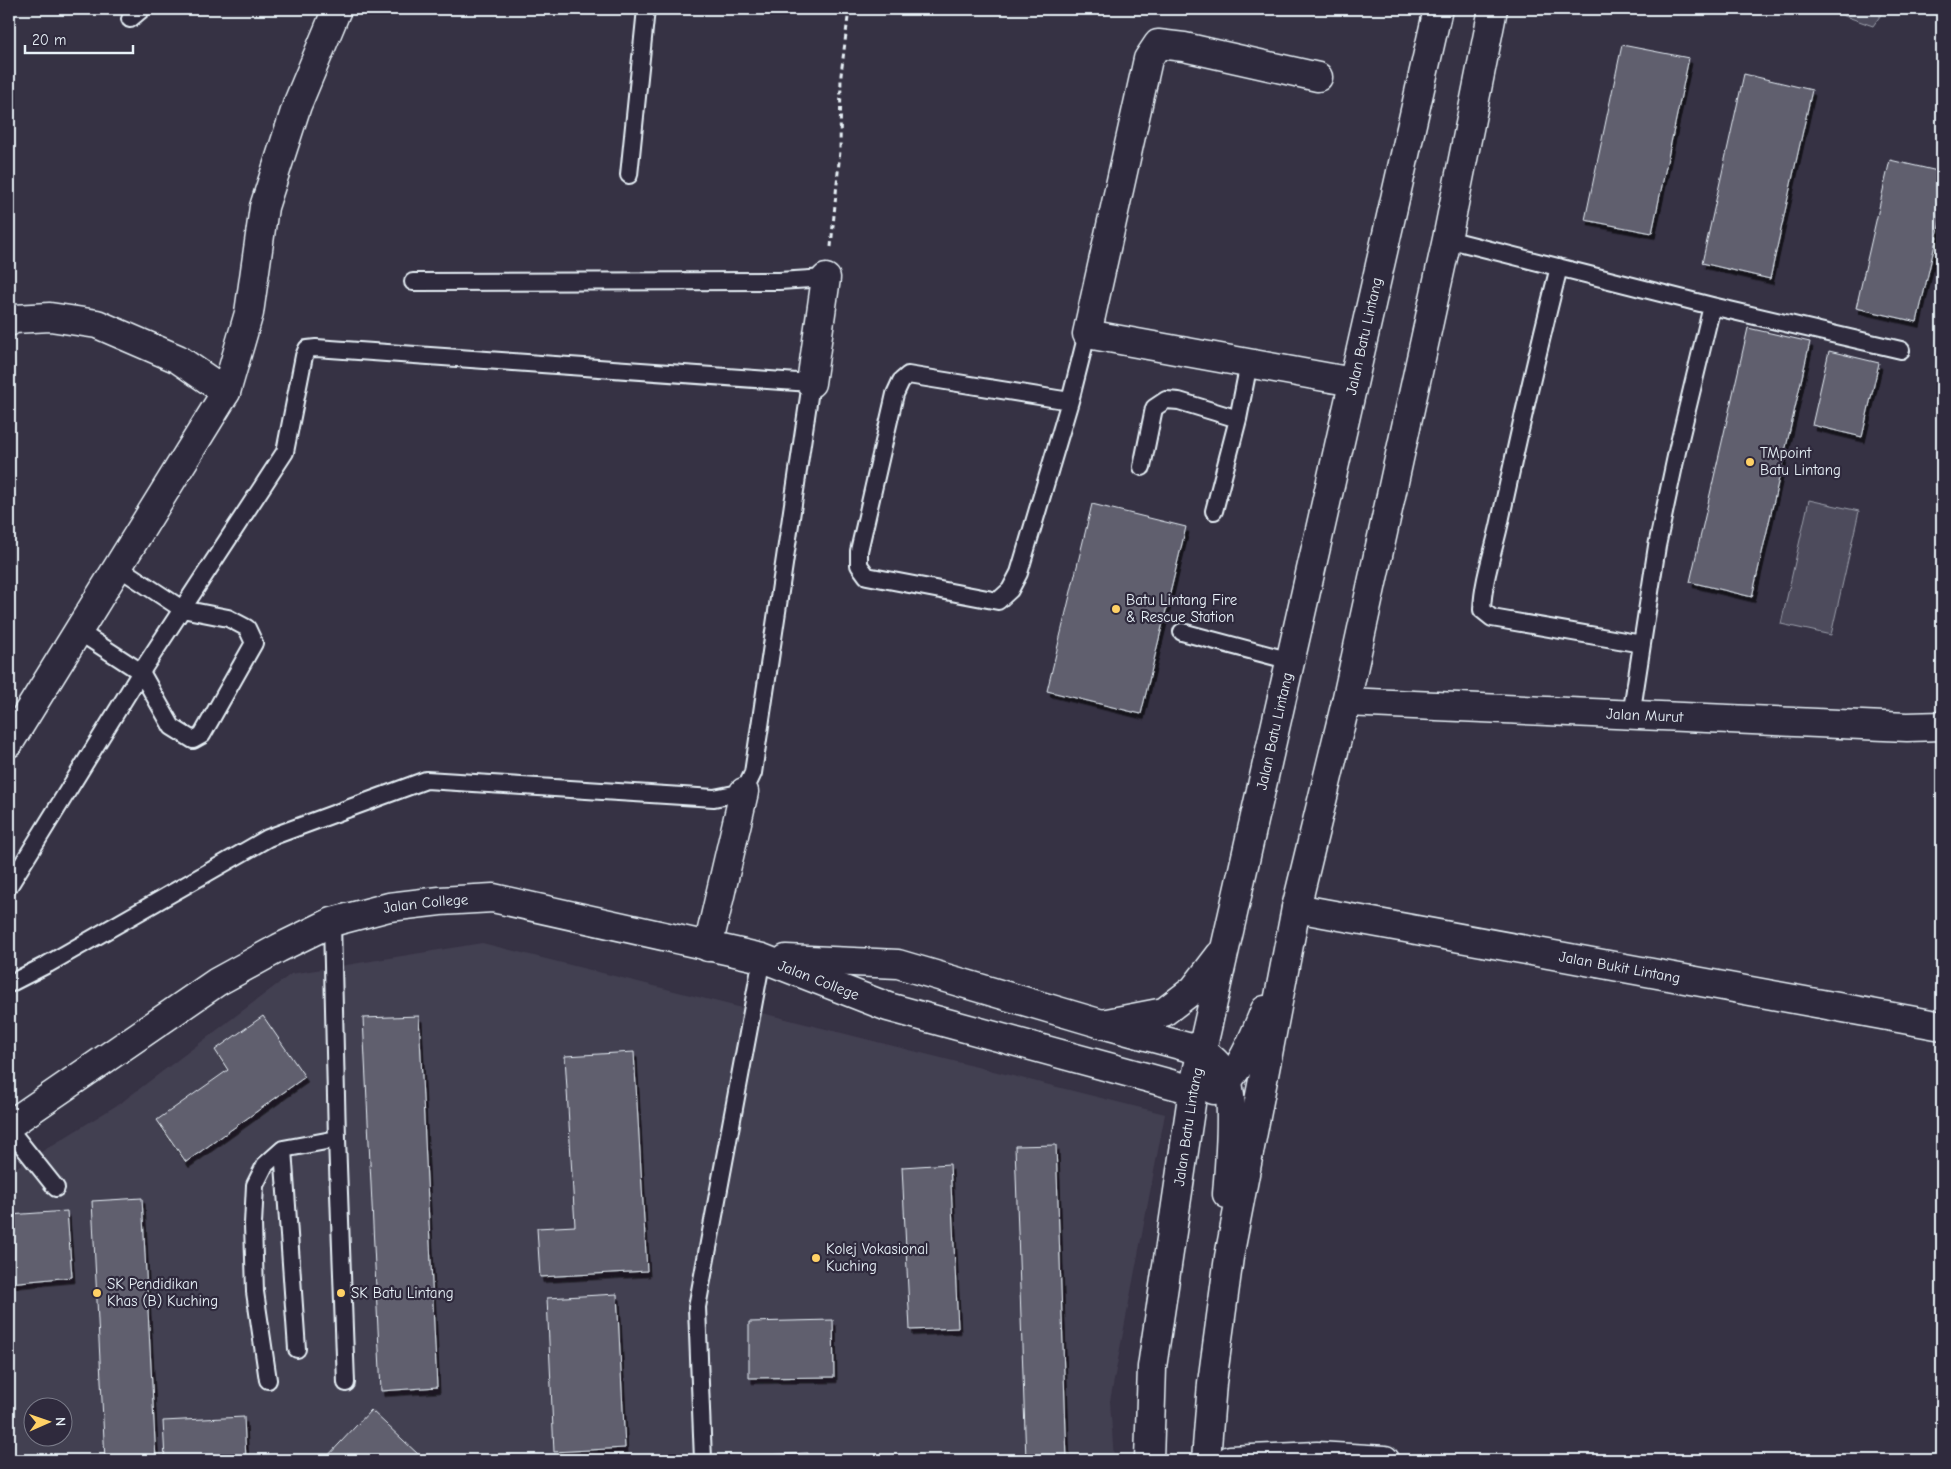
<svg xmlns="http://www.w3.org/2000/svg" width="1951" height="1469" font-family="'Comic Neue',sans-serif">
<defs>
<filter id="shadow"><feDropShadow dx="3" dy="5.5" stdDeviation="0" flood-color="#0009"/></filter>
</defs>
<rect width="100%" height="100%" fill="#363244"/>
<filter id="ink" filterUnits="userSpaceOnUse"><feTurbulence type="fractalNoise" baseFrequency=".02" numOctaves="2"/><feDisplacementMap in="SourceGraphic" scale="10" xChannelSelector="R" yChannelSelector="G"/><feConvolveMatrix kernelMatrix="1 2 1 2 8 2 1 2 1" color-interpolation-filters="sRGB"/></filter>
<g filter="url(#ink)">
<path fill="#433f51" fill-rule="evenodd" d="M482,943L1165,1114L1110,1401L1114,1460H9V1172L122,1102L291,974ZM32,1406H62V1436H32Z"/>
<path fill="#4d4b5c" stroke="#9a9eaa" d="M1825,9H1885L1873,26Z
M1809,500L1859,511L1831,635L1781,624Z"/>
<path fill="#605e6e" stroke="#e8f1f8" filter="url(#shadow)" d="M1622,45L1689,58L1652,233L1585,220Z
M1744,74L1812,90L1770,279L1702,263Z
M1890,160L1942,172V214L1917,322L1856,308Z
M1748,328L1810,342L1752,597L1690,582Z
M1829,351L1879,363L1862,437L1812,425Z
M1092,504L1186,527L1141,714L1047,691Z
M263,1016L305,1077L186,1162L157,1120L228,1070L215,1050Z
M419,1016L437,1387L381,1391L363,1018Z
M634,1052L647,1271L540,1277L537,1228L575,1226L565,1056Z
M1056,1145L1067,1460H1026L1015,1146Z
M950,1164L958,1328L910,1330L902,1167Z
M142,1198L156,1460H105L92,1201Z
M67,1211L72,1277L9,1283V1215Z
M617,1294L625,1448L554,1452L547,1298Z
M833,1320L834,1377L749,1378V1322Z
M371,1410L419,1455L414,1460H324Z
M244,1417L246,1460H165L163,1421Z
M808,1453L809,1460H742V1456Z"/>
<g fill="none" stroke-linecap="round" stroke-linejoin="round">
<defs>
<path id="service" d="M130,19L142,9
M629,175L646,9
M1447,239L1712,306L1901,350
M1559,267C1538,350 1519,433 1501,517C1495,548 1483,578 1482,610L1492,618L1642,644
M413,282L779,281L826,278
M1070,401L908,375L901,381L895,394L859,551V565L867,576L998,601L1010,590L1019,573L1070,401L1087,334
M1142,467L1154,408L1166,400L1179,401L1238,419
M1214,511L1238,419L1249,363
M78,631L141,672L172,727L193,740L202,735L254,643L247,628L228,618L182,609L118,567
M1182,632L1291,661
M1631,716L1657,546L1678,447L1712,306
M9,886L141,672L285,452L304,356L307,349L316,348L811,383L753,773L744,792L714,798L426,780L268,838L48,964L9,984
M332,922L337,1139L346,1383
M9,1129L56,1188
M283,1149L297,1349
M268,1380L255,1292L253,1224L255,1185L265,1165L283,1149L337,1139
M703,1460L697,1307L762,958"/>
<g id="minor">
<path d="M1318,77L1184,47L1158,44L1148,59L1087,334L1353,382"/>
<path d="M9,322L14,319L50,317L97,324L178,359L226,392"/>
<path d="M811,383L826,278"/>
<path id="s1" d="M1346,702L1907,727L1942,726"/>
<path d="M9,743L226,392L249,313L264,207L297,105L337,9"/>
<path id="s2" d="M1296,908L1942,1026"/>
<path d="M708,947L744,792"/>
<path d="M786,959L898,964L1102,1024L1202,1051"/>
<path id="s3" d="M9,1125L217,982L279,948L332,922L389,907L440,901L493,898L762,958L888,1007L1193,1090"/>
<path d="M1230,1460L1317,1456L1385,1460"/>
</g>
<g id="secondary">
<path d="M1102,1024L1164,1012L1194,989L1220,955"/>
<path d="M1202,1051C1213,1059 1222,1067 1227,1080C1235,1103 1229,1168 1227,1194"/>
<path d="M1214,1090C1239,1079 1255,1034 1265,1010"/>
<path id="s4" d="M1149,1460L1152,1367L1193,1090L1438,9"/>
<path d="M1206,1460L1212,1383L1229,1257L1296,908L1346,702L1447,239L1493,9"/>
</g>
</defs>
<use href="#service" stroke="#e8f1f8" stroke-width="20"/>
<use href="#minor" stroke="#e8f1f8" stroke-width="31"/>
<use href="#secondary" stroke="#e8f1f8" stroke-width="31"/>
<path stroke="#e8f1f8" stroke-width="3" stroke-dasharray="5 4" stroke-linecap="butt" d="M831,247L840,151L841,75L849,9"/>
<use href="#service" stroke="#2f2a3d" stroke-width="16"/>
<use href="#minor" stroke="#2f2a3d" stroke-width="28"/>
<use href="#secondary" stroke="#2f2a3d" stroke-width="28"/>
</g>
</g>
<g fill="#ffd166" stroke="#2f2a3d" stroke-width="2">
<circle cx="1750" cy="462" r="5"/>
<circle cx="1116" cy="609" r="5"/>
<circle cx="816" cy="1258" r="5"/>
<circle cx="97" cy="1293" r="5"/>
<circle cx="341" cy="1293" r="5"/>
</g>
<g text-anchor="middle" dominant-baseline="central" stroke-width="4.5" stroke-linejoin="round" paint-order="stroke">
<g font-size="15" fill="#e8f1f8" stroke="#2f2a3d">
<text stroke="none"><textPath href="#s4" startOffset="1146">Jalan Batu Lintang</textPath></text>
<text stroke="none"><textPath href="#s1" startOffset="299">Jalan Murut</textPath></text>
<text stroke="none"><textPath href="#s4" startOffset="741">Jalan Batu Lintang</textPath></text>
<text stroke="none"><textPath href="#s3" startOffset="478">Jalan College</textPath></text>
<text stroke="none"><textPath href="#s2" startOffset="329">Jalan Bukit Lintang</textPath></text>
<text stroke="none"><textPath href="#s3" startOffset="882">Jalan College</textPath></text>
<text stroke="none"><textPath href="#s4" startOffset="336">Jalan Batu Lintang</textPath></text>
</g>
<g font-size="15" fill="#e8f1f8" stroke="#2f2a3d" text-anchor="start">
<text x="1760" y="453">TMpoint<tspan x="1760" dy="17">Batu Lintang</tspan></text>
<text x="1126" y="600">Batu Lintang Fire<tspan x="1126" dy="17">&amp; Rescue Station</tspan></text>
<text x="826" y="1249">Kolej Vokasional<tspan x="826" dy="17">Kuching</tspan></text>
<text x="107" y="1284">SK Pendidikan<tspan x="107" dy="17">Khas (B) Kuching</tspan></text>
<text x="351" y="1293">SK Batu Lintang</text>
</g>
</g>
<rect width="1951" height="1469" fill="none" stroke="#2f2a3d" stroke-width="30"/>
<rect x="15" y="15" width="1921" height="1439" fill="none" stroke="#e8f1f8" stroke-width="2" filter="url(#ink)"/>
<g transform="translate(48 1422) rotate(88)"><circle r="24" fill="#2f2a3d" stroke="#797a88"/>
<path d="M0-4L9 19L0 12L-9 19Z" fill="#ffd166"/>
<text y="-8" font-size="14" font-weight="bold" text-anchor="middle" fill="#e8f1f8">N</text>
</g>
<path d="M25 45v8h108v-8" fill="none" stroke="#e8f1f8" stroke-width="2.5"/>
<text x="32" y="45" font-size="15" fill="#e8f1f8" stroke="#2f2a3d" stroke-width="4" paint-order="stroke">20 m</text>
</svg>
